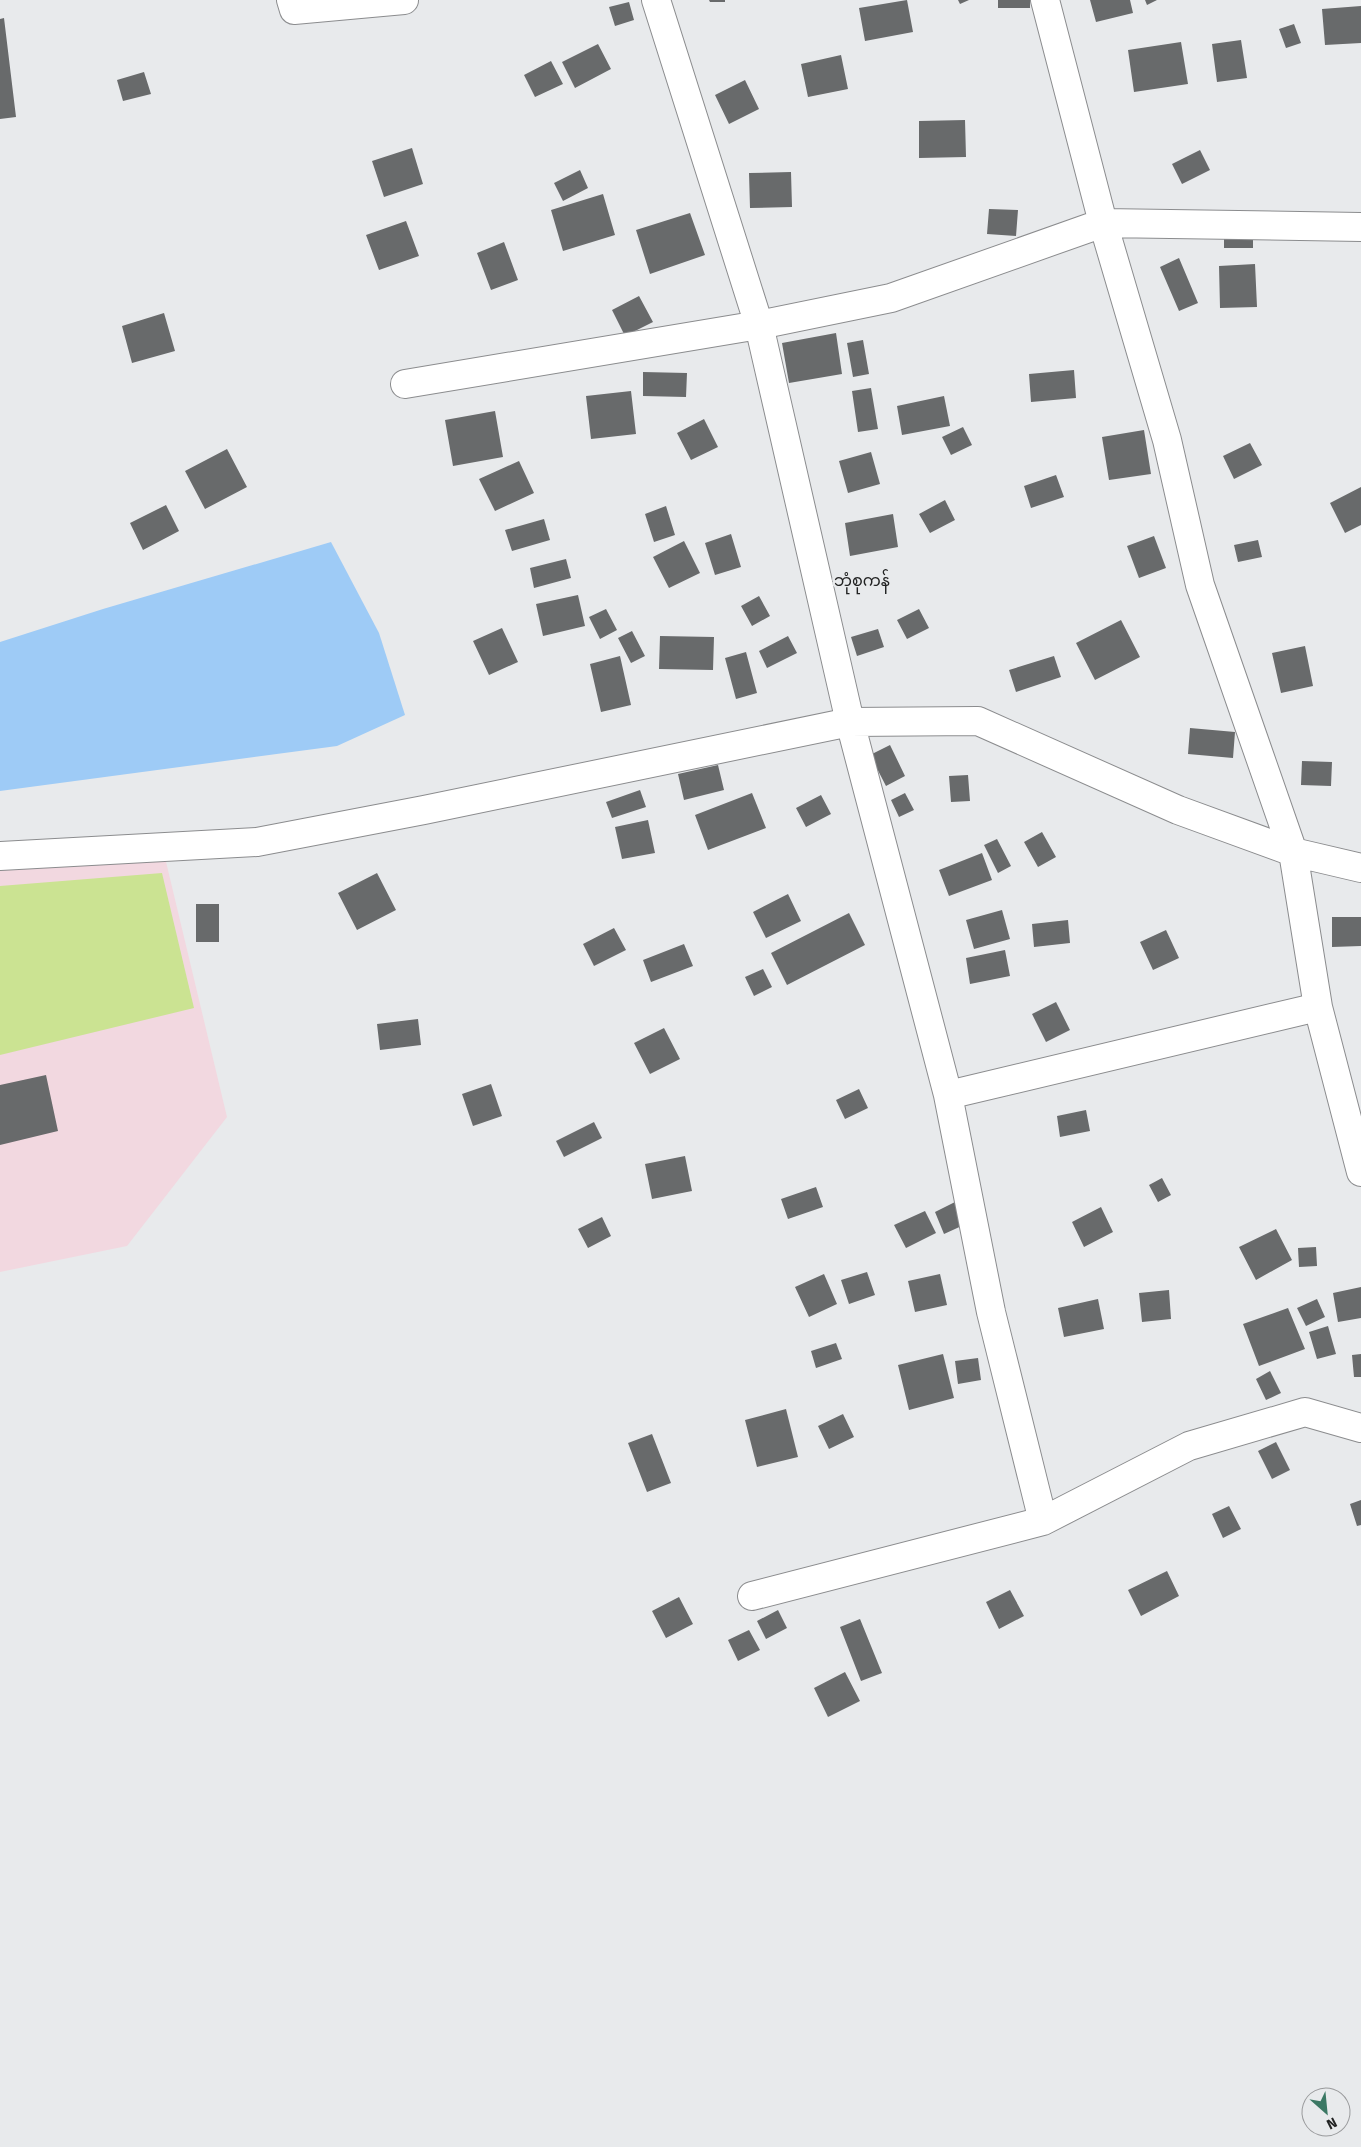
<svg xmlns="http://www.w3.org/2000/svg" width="1361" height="2147" font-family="'Fira Sans','Noto Sans Myanmar',sans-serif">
<rect width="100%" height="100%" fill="#e8eaec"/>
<path fill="#f2d8e0" d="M162,845L227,1117L127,1246L0,1272V862Z"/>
<path fill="#cbe392" d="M162,873L194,1008L0,1055V886Z"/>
<path fill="#9ecbf6" d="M331,542L379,633L405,715L337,746L0,791V642L103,609Z"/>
<path fill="#686a6b" d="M709,0H725V2H710Z
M907,0L913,32L865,41L859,8Z
M958,0H969L960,4Z
M998,0H1030V8H998Z
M1090,0H1130L1133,13L1096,22Z
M1145,0H1157L1147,5Z
M629,2L634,20L615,26L609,7Z
M1361,6V43L1325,45L1322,9Z
M4,18L16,117L0,119V19Z
M1294,24L1301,43L1286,48L1279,29Z
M1241,40L1247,78L1217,82L1212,44Z
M1181,42L1188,84L1134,92L1128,50Z
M598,44L611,69L575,88L562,62Z
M841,55L848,89L808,97L801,64Z
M551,61L563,84L535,97L524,75Z
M144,72L151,94L123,101L117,80Z
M745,80L759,109L729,124L715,95Z
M965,120L966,157L919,158V121Z
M412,148L423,184L384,197L372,161Z
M1200,150L1210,170L1182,184L1172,164Z
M580,170L588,188L563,201L554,183Z
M791,172L792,207L750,208L749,173Z
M603,194L615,235L563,251L551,210Z
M989,209L1018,210L1016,236L987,234Z
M690,213L705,255L650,274L636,230Z
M406,221L419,256L379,270L366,235Z
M1224,232L1253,233V248H1224Z
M504,242L518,280L491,290L477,253Z
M1179,258L1198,303L1179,311L1160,267Z
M1255,264L1257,307L1220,308L1219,266Z
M639,296L653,322L625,336L612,310Z
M164,313L175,351L132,363L122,326Z
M836,333L842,374L789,383L782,343Z
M863,340L869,374L853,377L847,343Z
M1074,370L1076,398L1031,402L1029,374Z
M643,372L687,373L686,397L643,396Z
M871,388L878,429L858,432L852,391Z
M631,391L636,434L591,439L586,396Z
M944,396L950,426L902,435L897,406Z
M495,411L503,457L453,466L445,420Z
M704,419L718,447L691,460L677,433Z
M963,427L972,445L951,455L942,437Z
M1144,430L1151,474L1109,480L1102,437Z
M1250,443L1262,465L1234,479L1223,456Z
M227,449L247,487L205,509L185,471Z
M871,452L880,484L848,493L839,461Z
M519,461L534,493L495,511L479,479Z
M1056,475L1064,497L1031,508L1024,486Z
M1361,487V525L1345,533L1330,503Z
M945,500L955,520L930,533L919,514Z
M166,505L179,531L143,550L130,523Z
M666,506L675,535L654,542L645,514Z
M893,514L898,547L850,556L845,523Z
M544,519L550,540L512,551L505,530Z
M731,534L741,567L715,575L705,543Z
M1154,536L1166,568L1139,578L1127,546Z
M1258,540L1262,557L1238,562L1234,545Z
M684,541L700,573L669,588L653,557Z
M566,559L571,578L534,588L530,568Z
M578,595L585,626L543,636L536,604Z
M759,596L770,616L752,626L741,606Z
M606,609L617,630L600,639L589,617Z
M919,609L929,628L907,639L897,620Z
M1121,620L1140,657L1095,680L1076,643Z
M502,628L518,662L489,675L473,641Z
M878,629L884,647L857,656L851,637Z
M632,631L645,656L631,663L618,638Z
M660,636L714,637L713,670L659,669Z
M788,636L797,653L767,668L759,651Z
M1305,646L1313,686L1281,693L1272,653Z
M746,652L757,693L736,699L725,658Z
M620,656L631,705L601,712L590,664Z
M1054,656L1061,677L1016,692L1009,670Z
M1190,728L1235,732L1233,758L1188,754Z
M890,745L905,776L886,786L870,755Z
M1302,761L1332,762L1331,786L1301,785Z
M718,765L724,790L684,800L678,774Z
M968,775L970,801L951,802L949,776Z
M640,790L646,807L612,818L606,802Z
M752,793L766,828L708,850L695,815Z
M905,793L914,810L899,817L891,800Z
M821,795L831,814L806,827L796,808Z
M648,820L655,853L622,859L615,827Z
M1042,832L1056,857L1038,867L1024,842Z
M997,839L1011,866L998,873L984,845Z
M982,853L992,880L949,896L939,870Z
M377,873L396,910L357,930L338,893Z
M788,894L801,921L766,938L753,912Z
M196,904H219V942H196Z
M1002,910L1010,939L974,949L966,920Z
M849,913L865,945L787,985L771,953Z
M1332,917H1361V946L1332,947Z
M1068,920L1070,943L1034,947L1032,924Z
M614,928L626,950L594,966L583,944Z
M1166,930L1179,958L1153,970L1140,942Z
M684,944L693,966L651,982L643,960Z
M1005,950L1010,976L970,984L966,958Z
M763,969L772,987L754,996L745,977Z
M1056,1002L1070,1030L1046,1042L1032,1014Z
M418,1019L421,1045L380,1050L377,1024Z
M664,1028L680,1059L650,1074L634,1043Z
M46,1075L58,1131L0,1145V1085Z
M491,1084L502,1116L473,1126L462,1094Z
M859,1089L868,1108L845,1119L836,1100Z
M1086,1110L1090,1131L1060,1137L1057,1116Z
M594,1122L602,1138L564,1157L556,1141Z
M685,1156L692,1191L652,1199L645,1164Z
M1162,1178L1171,1195L1158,1202L1149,1185Z
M816,1187L823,1207L788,1219L781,1199Z
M955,1202L966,1224L944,1234L935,1212Z
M1101,1207L1113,1232L1084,1247L1072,1222Z
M925,1211L936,1233L906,1248L894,1225Z
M602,1217L611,1236L588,1248L578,1229Z
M1276,1229L1292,1260L1256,1280L1239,1247Z
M1316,1247L1317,1266L1299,1267L1298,1248Z
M867,1272L875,1295L849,1304L841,1280Z
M824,1274L837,1304L809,1317L795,1287Z
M940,1274L947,1305L915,1312L908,1281Z
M1361,1287V1318L1338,1322L1333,1293Z
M1169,1290L1171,1319L1142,1322L1139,1293Z
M1098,1299L1104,1329L1064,1337L1058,1308Z
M1317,1299L1325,1317L1306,1326L1297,1308Z
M1288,1308L1305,1349L1259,1366L1243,1324Z
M1328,1326L1336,1354L1317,1359L1309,1332Z
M836,1343L842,1359L816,1368L811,1351Z
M943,1354L954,1398L909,1410L898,1365Z
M1361,1354V1377H1354L1352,1355Z
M978,1358L981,1380L958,1384L955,1361Z
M1270,1371L1281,1393L1266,1400L1256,1379Z
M786,1409L798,1457L757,1467L745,1420Z
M843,1414L854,1437L829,1449L818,1426Z
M652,1434L671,1483L647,1492L628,1443Z
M1276,1442L1290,1470L1272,1479L1258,1451Z
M1361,1500V1525L1357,1526L1350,1504Z
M1229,1506L1241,1529L1223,1538L1212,1514Z
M1167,1571L1179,1596L1141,1616L1128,1590Z
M1010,1590L1024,1616L999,1629L986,1602Z
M679,1597L693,1624L666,1638L652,1611Z
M778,1610L787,1628L766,1639L757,1621Z
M860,1619L882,1673L861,1681L840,1627Z
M749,1630L760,1650L738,1661L728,1640Z
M845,1672L860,1701L828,1717L814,1688Z"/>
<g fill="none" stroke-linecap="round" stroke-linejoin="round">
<defs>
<path id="street" d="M291,0L294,10L404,0
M656,0L759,325L850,722L948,1095L991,1312L1043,1521
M1045,0L1103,223L1167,440L1200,585L1293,852L1318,1007L1361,1172
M405,384L759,325L891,298L1103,223L1361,227
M0,856L257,842L424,810L850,722L978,721L1178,810L1293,852L1361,868
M948,1095L1318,1007
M752,1596L1043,1521L1189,1446L1305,1412L1361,1428"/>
</defs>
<use href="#street" stroke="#8b8c8e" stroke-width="30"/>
<use href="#street" stroke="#fff" stroke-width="28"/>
</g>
<g text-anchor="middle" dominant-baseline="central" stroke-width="5" stroke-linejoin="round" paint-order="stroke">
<g font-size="16" fill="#222323" stroke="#e8eaec">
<text x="862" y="580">ဘုံစုကန်</text>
</g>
</g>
<g transform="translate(1326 2112) rotate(153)"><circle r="24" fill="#e8eaec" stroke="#999a9c"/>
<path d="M0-4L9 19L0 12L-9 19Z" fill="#3b7864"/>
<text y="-8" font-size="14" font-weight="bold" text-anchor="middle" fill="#222323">N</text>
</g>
</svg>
